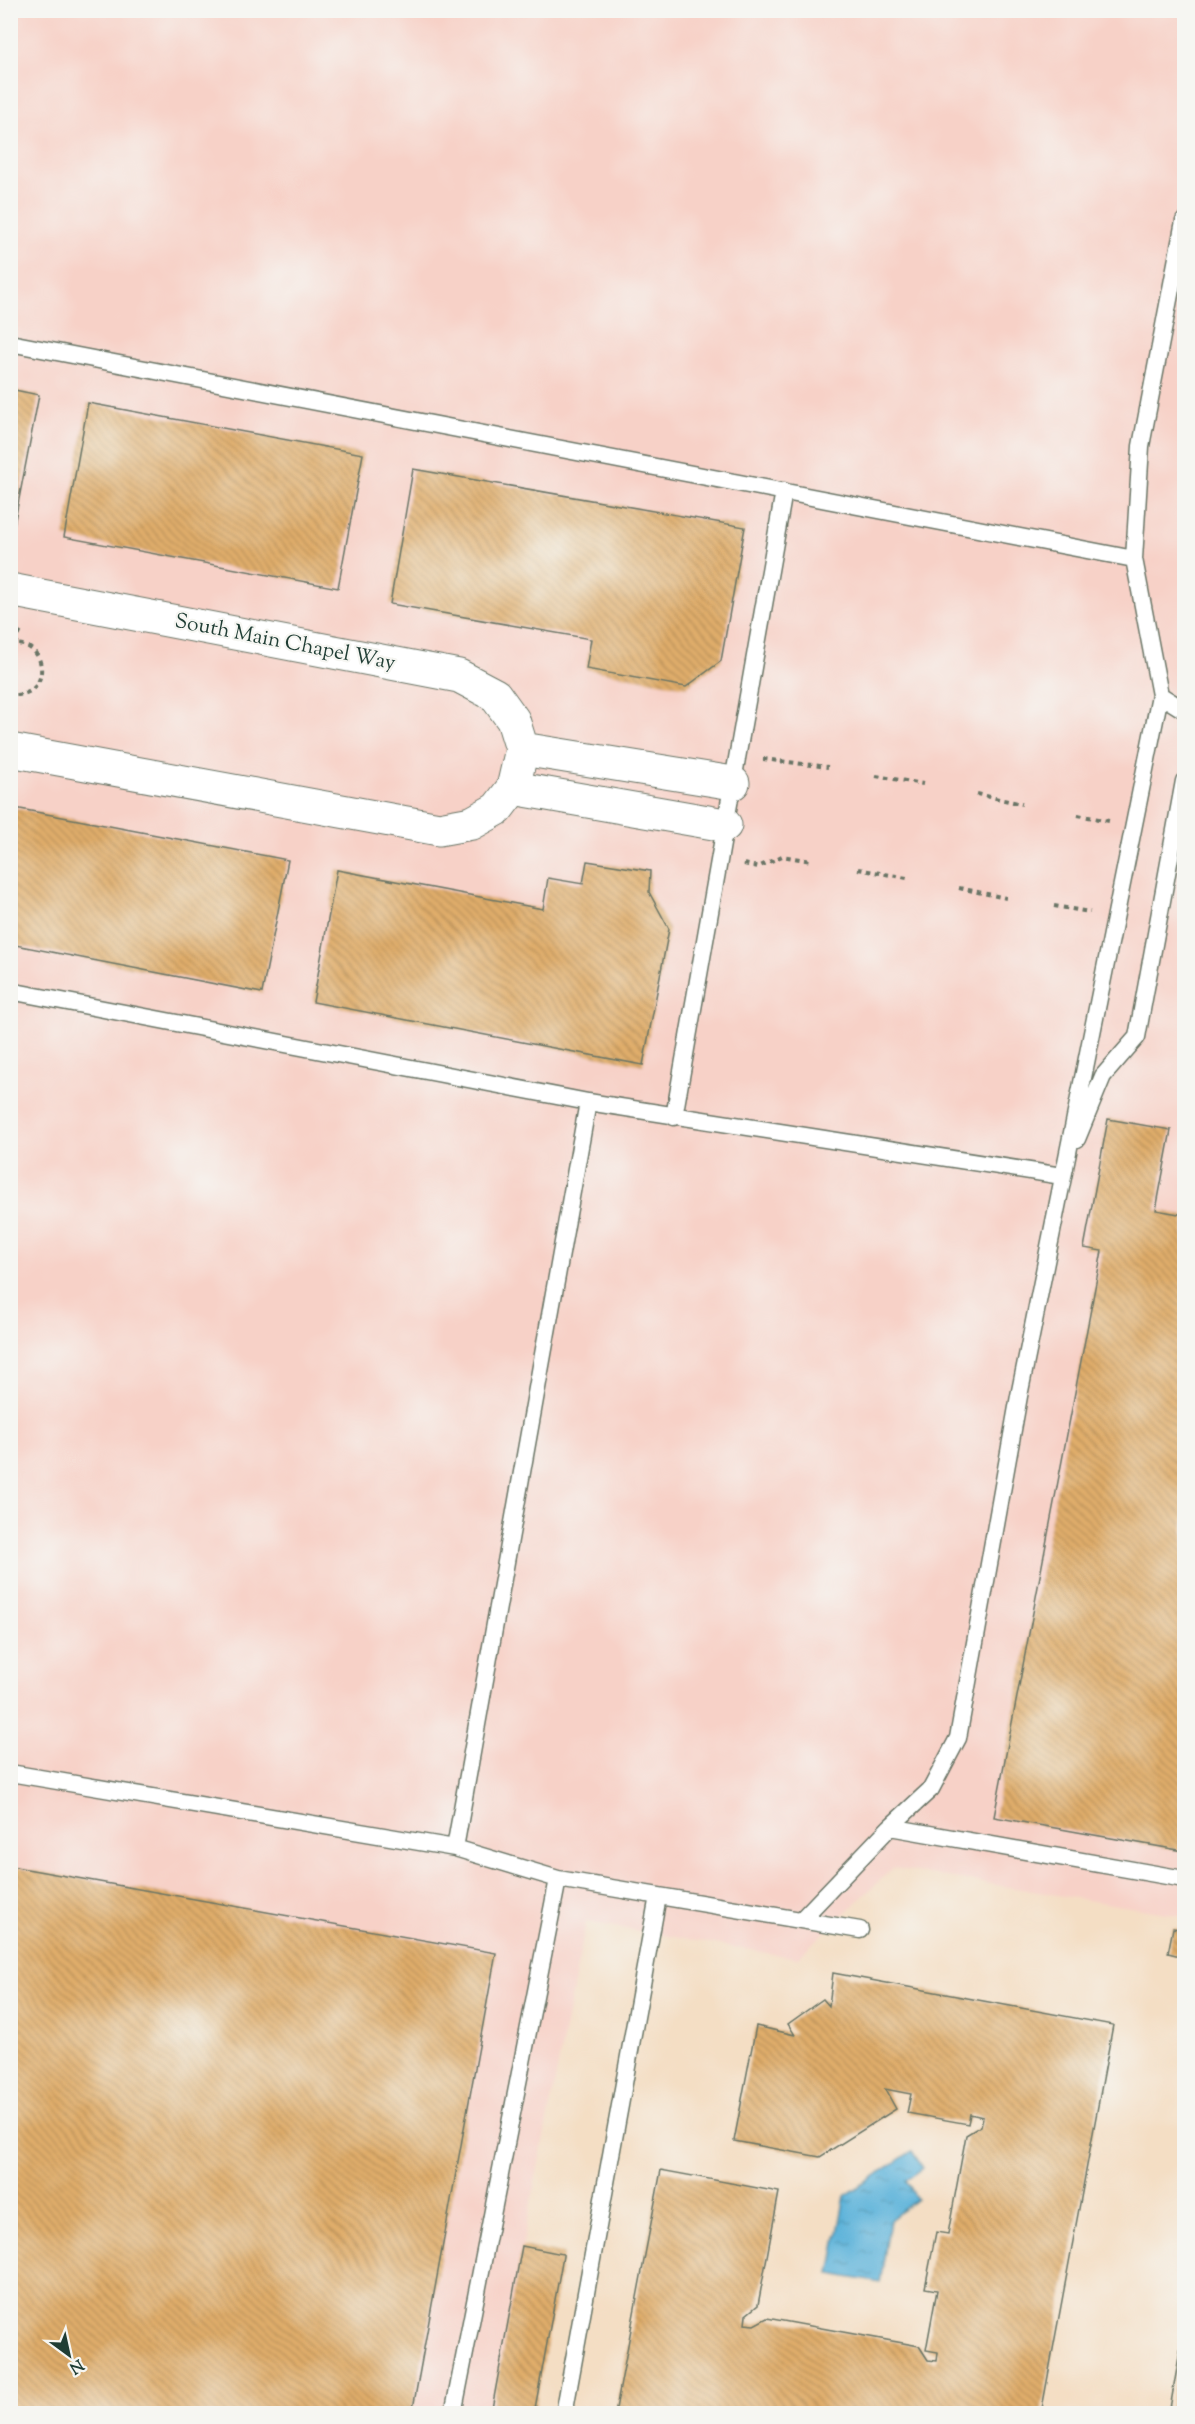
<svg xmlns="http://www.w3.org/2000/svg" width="1195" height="2424" font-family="'Sorts Mill Goudy',serif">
<defs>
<pattern id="water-ripples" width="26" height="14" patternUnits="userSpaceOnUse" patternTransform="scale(1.5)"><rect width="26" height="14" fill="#5eb4da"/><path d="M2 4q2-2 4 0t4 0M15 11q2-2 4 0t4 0" fill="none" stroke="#4d94b2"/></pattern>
<pattern id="building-back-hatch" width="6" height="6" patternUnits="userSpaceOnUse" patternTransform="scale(1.5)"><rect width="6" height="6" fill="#e0ad6b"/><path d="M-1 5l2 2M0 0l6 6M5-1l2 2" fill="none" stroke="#b58e59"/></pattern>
</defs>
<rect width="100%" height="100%" fill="#f6f6f2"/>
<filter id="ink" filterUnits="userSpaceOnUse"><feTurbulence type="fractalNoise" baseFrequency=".0167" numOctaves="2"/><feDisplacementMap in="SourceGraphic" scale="12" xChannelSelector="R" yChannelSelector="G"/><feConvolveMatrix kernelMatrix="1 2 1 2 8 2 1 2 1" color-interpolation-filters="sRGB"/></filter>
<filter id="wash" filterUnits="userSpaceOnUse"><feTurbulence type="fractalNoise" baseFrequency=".008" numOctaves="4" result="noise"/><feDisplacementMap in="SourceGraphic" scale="24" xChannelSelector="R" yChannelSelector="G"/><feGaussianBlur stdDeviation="1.35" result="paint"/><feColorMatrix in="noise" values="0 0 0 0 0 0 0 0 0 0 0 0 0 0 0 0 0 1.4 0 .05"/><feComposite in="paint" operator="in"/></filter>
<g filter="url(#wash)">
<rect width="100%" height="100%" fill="#f4dec4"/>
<path fill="#f7d1c7" d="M11,11H1184V1916L893,1868L797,1958L586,1922L490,2413L11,2414Z"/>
<path fill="url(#water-ripples)" stroke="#3e7887" stroke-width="1.5" d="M912,2151L923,2168L906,2180L917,2199L890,2220L880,2283L830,2274L845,2196Z"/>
<g id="blocks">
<path fill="url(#building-back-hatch)" d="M10,389L39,395L14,525L10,524Z
M88,403L363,454L338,588L64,537Z
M413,469L745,527L721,661L686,687L586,669L591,639L390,604Z
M15,808L288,860L262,993L10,944V830Z
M587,861L650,871L649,892L669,929L643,1065L313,1002L337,870L543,909L548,878L583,884Z
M1108,1119L1171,1130L1156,1210L1184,1215V1851L994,1817L1102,1251L1084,1248Z
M10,1866L496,1953L412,2414H10Z
M1173,1928L1184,1930V1957L1168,1953Z
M833,1973L1113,2025L1041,2414H615L661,2170L779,2192L758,2305L746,2315L745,2324L754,2325L767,2318L919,2346L928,2360L937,2361L938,2352L926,2350L937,2290L925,2288L936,2232L948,2234L966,2135L981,2126L983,2117L970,2114L968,2124L907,2113L911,2094L885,2089L896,2109L820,2157L734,2141L756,2026L795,2035L788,2024L823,1999L829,2006Z
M522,2246L563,2254V2256L534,2414H491Z
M1183,2334L1184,2414H1169Z"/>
</g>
</g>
<g filter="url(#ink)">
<use href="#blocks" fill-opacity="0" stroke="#6a7566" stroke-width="1.5"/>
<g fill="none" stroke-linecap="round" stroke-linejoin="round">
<defs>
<path id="service" d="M10,343L1134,559
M1160,695L1184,710
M10,991L588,1102L1062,1176L1065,1168
M674,1117L784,491
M1077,1139L1103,1076L1137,1037L1184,781
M10,1773L455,1848L558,1879L860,1930
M890,1827L1184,1879
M455,1848L588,1102
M801,1920L890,1827L931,1789L958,1738L1019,1396L1160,695L1134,559L1141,446L1184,221
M453,2414L558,1879
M564,2414L658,1896"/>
<path id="minor" d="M10,590L459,676L495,695L513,720L522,749L513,788L497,809L472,823L439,829L10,750
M522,749L733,783
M513,788L725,825"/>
</defs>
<use href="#service" stroke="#6a7566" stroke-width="19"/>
<use href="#minor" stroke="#6a7566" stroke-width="35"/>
<path stroke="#6a7566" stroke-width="4" stroke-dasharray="4.5 4.5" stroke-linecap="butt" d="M15,644L22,628
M10,645C49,637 54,699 10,695
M10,702L12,696
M763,759L828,767
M876,776L923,784
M977,794L1022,804
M1078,815L1109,821
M744,864L758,867L782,856L812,861
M858,869L907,878
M959,888L1006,898
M1054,906L1090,912"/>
<use href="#service" stroke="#fff" stroke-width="16"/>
<use href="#minor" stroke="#fff" stroke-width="33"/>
</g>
</g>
<g text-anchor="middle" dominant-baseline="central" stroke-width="4.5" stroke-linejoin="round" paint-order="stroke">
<g font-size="21" fill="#1f3d34" stroke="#f6f6f2">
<text transform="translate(285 643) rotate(11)">South Main Chapel Way</text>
</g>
</g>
<rect width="1195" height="2424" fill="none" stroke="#f6f6f2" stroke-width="36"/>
<g transform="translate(69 2355) rotate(147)" stroke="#f6f6f2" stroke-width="4.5" paint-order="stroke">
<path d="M0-4.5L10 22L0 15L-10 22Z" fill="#1f3d34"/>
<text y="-9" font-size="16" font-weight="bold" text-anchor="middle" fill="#1f3d34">N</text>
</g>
</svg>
